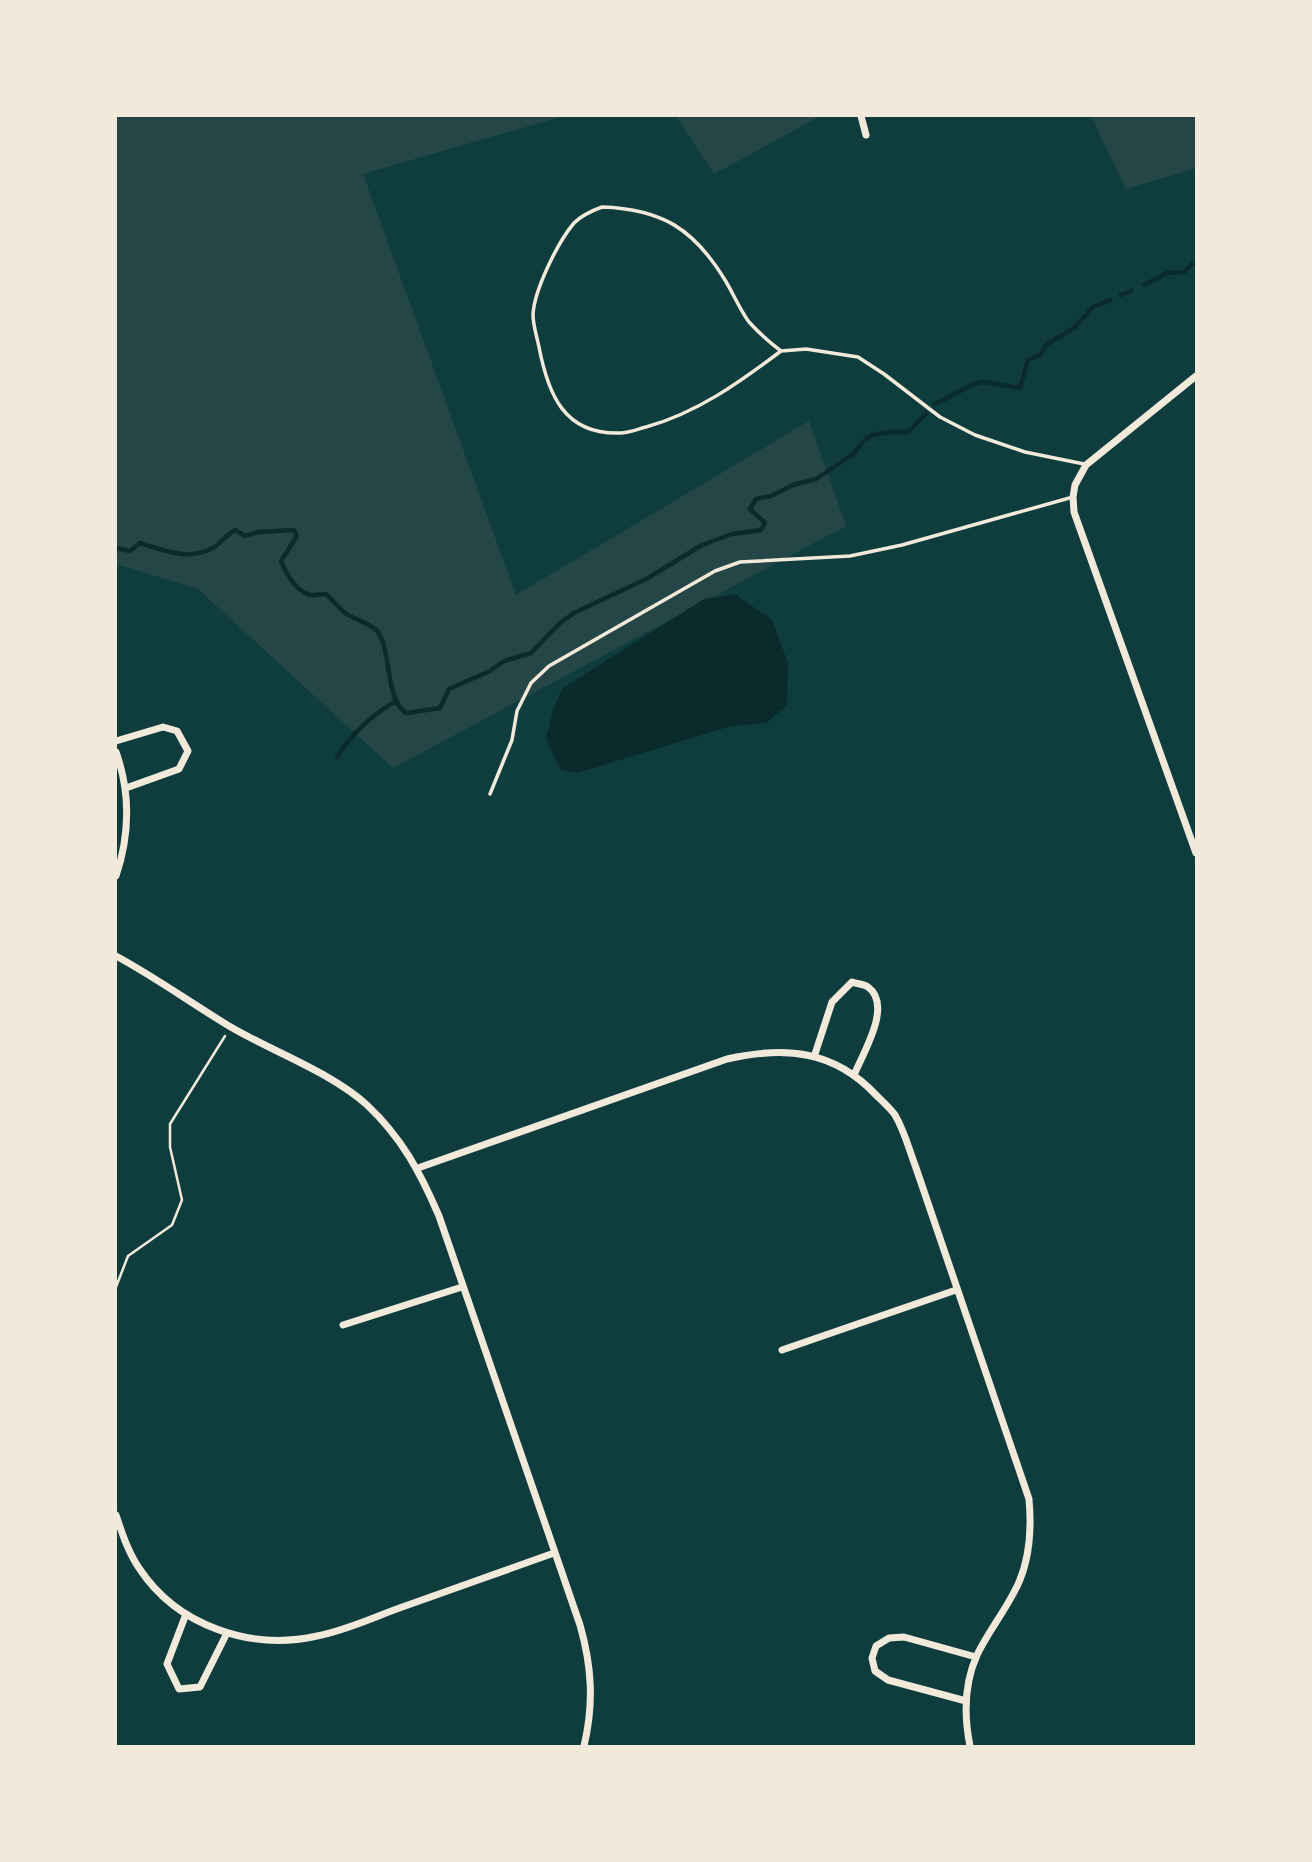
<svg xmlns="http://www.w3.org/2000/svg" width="1312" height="1862" font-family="'Space Grotesk',sans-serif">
<rect width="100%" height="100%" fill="#0f3d3e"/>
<path fill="#244646" d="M116,116H564L363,174L516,595L809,421L846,526L393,768L198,589L116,564Z
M676,116H820L714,174Z
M1091,116H1196V168L1126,189Z"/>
<path fill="#0a2a2b" d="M735,594L772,620L788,663L787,705L766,723L731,726L577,773L561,770L546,739L553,709L563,688L704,599Z"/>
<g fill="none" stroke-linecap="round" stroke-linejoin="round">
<path stroke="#0a2a2b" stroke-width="4.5" d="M1144,285L1167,273L1184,272L1193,263L1196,264
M1121,295L1131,291
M935,404L974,384L983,382L1020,388L1028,360L1040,355L1047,344L1074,328L1093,307L1110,300
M116,548L130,551L140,543C165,551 188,561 213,548C221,543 226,535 235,530L245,536L259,532L294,530L297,536L281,561C286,574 299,596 314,595C318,595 322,594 326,594C333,600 338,607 345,613C355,620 371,623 378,632C392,653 385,699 406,713L440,708L449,689L490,671L504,661L531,653L560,623L574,613L648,578L702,545L732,534L761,530L765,523L750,509L756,499L771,496L793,485L816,479L852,455L864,441L872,435L890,432H908L926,414
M337,757C352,733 372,715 396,701"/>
<path stroke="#f1e9da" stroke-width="2.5" d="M116,1287L128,1256L172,1225L182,1200L170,1147V1124L225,1036"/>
<path stroke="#f1e9da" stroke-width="3.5" d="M602,207C662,209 694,229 725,280C733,293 740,310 749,322C759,333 769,342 781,351C740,382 697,413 646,427C638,429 629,433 620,433C564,435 548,394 539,347C537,337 533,325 533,315C534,290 558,242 574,223C582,215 591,211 602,207Z
M781,351L806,349L858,357L884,374L940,417L975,435L1025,452L1084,464
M490,794L512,740L517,711L531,683L549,666L715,571L740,562L850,556L902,545L1073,497"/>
<path stroke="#f1e9da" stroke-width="7" d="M861,116L866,135
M1196,376L1086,465L1075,485L1073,497L1074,512L1196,853
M116,741L163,727L177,731L188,751L179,769L126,788
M116,752C131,794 130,834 116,876
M116,956C155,977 191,1003 229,1026C271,1051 331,1072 367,1105C402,1138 420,1172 439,1216L580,1625C592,1667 594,1704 584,1746
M814,1057L832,1002L852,982C857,984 864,984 868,987C893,1005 863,1053 854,1075
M418,1168L727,1059C785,1046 834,1050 876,1095C882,1101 890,1108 895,1115C904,1130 909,1149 915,1165L1029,1499C1032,1532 1030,1565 1013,1594C1002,1615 987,1634 977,1655C964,1684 964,1716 970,1746
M343,1325L462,1287
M782,1350L956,1290
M116,1515C122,1533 128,1552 139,1568C177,1626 251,1651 317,1636C348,1630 378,1615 408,1605C457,1588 505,1570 554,1553
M186,1614L167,1664L179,1689L200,1687L227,1633
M966,1701L888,1680L875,1671L872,1658L876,1646L889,1638L904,1637L976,1657"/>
</g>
<rect width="1312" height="1862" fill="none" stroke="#f1e9da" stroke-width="234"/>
</svg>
